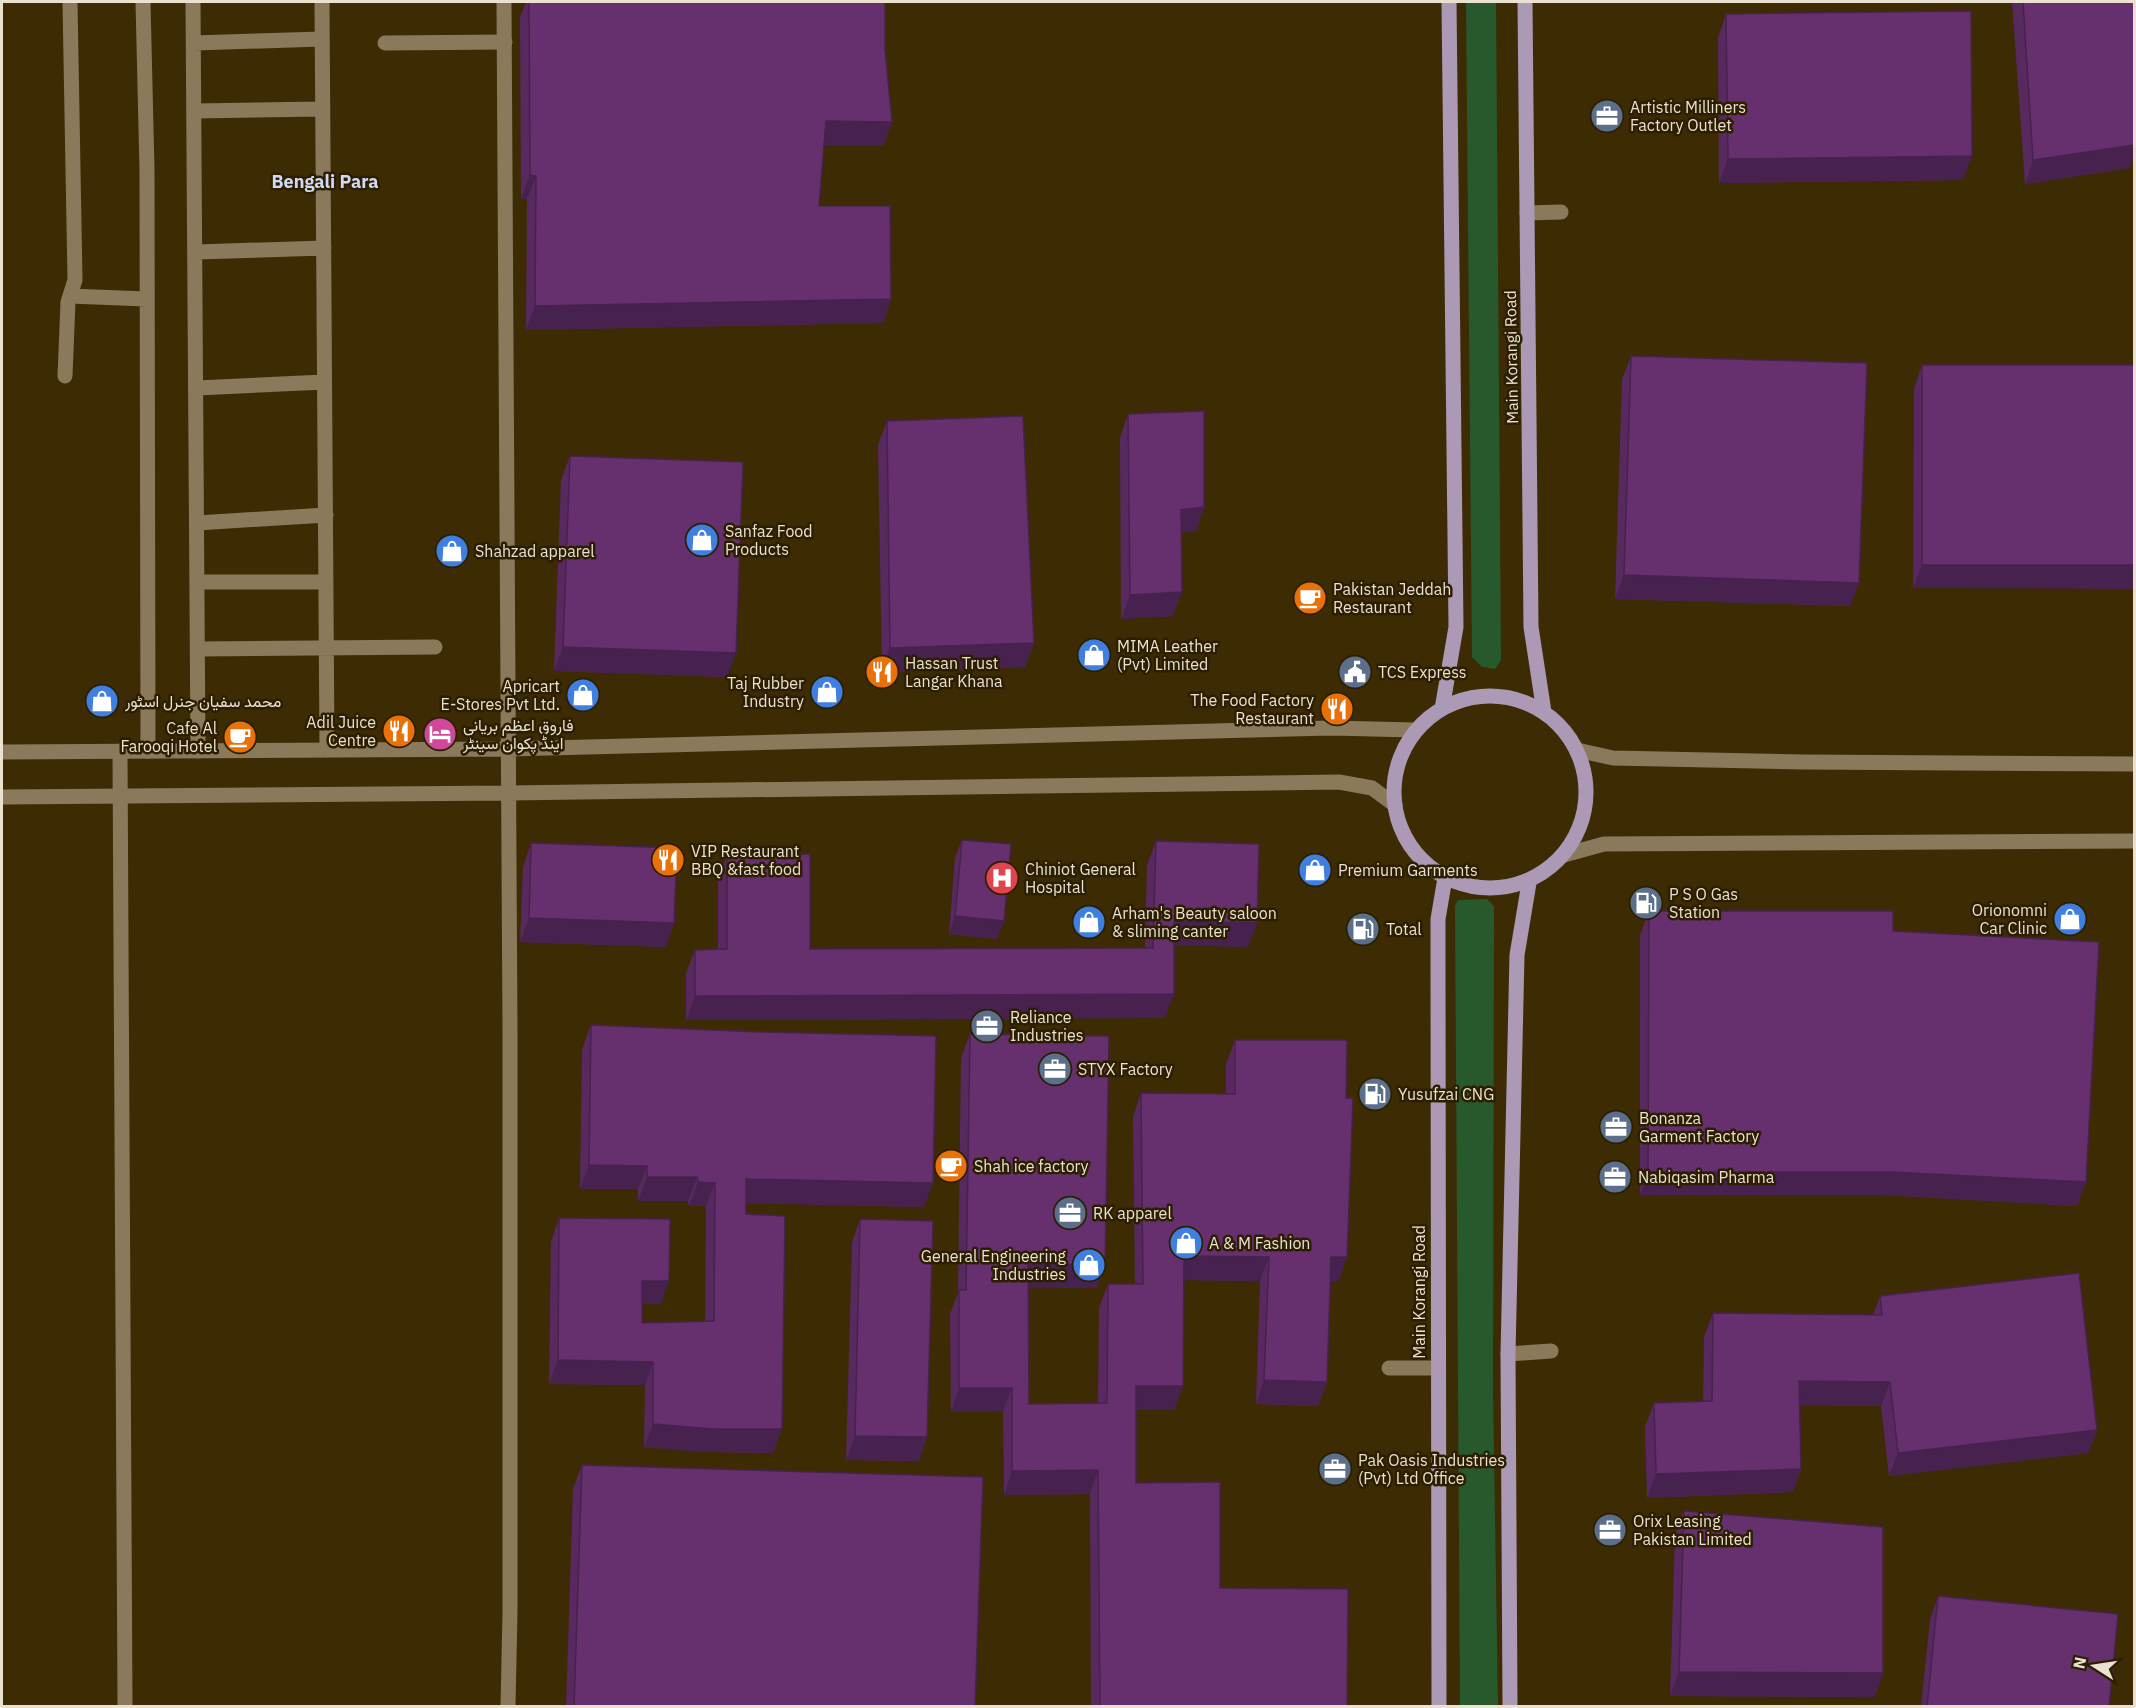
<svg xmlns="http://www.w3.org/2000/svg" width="2136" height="1708" font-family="'IBM Plex Sans',Vazirmatn,sans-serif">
<rect width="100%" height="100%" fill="#362809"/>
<path fill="#3d2c03" d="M2,2H2134V1706H2Z"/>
<path fill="#27592d" d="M1466,2H1496L1501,660L1495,669L1482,667L1472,657Z
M1487,899L1494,906L1493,1392L1498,1706H1460L1455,906L1458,900Z"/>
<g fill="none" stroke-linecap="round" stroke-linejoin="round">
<path stroke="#8a795a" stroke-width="15" d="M143,2L147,170L148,751
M193,2L198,751
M322,2L327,750
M194,43L322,39
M385,43L505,42
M195,111L323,109
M1527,213L1561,212
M196,252L324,248
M70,296L146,299
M65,376L68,302L75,280L70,2
M197,388L324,382
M197,523L326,515
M198,582H326
M198,649L435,647
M120,751L125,1706
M1508,1354L1551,1351
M1389,1368H1437"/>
<path stroke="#8a795a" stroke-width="15" d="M504,2L510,1033V1612L508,1706
M1577,750L1613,758L1804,762L2134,764
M2,752L509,749L1331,728L1415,730
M2,797L508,793L1339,782L1372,788L1395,805
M1564,855L1604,844L2134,841"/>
<path stroke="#ab99b5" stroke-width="15" d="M1525,2L1531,627L1544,712
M1394 792a96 96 0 1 1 192 0a96 96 0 1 1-192 0Z
M1442,709L1456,627L1449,2
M1439,1706L1438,967V919L1445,878
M1510,1706L1508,1354L1517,955L1529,883"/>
</g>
<path fill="#58295f" d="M526,2H885V50L892,122L883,146L824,145L819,206L891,299L883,323L526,330L527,199H521L520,18Z
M2012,2H2134V154L2129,168L2025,184Z
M1726,14L1963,180L1719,183L1718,38Z
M1631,356L1859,583L1850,606L1615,599L1622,379Z
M1922,365H2134L1913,588L1914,389Z
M1128,414L1204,507L1196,531L1182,533L1173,616L1121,619L1120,438Z
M887,421L1034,643L1025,667L882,672L878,445Z
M570,456L727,677L554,671L561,480Z
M962,840L997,939L949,934L955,858Z
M1156,841L1248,947L1174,945L1165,1018L686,1020V973L695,950L718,949V879L727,855L810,949L1145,948L1147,865Z
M531,843L666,947L520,942L523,867Z
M1649,911L1893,931L2086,1182L2077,1206L1883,1195H1640V935Z
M591,1025L924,1207L746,1203V1214L773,1453L704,1452L644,1447L645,1385L549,1384L551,1242L559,1218L661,1304H642V1323L705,1321L706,1206H689L688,1201H638V1189H580L582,1049Z
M970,1034L1097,1288L1028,1287L1029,1404L1098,1403L1099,1308L1108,1284H1135L1133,1117L1141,1093L1226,1094V1064L1235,1040L1339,1281H1330L1327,1382L1318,1406L1256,1404L1260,1281L1183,1280V1386L1174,1410H1136V1483L1220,1588L1347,1707H1091L1090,1494L1004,1495L1003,1411L951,1412L950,1314L958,1293L961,1058Z
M860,1219L919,1461L846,1460L852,1243Z
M1880,1296L2097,1430L2088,1453L1889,1476L1881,1406L1799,1405L1801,1469L1793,1492L1647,1498L1645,1427L1654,1403L1703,1401L1704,1337L1713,1313L1873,1315Z
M582,1465L975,1707H566L573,1489Z
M1684,1511L1875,1697L1670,1696L1675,1535Z
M1938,1596L2109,1707H1921L1930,1620Z"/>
<path fill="#47224e" d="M826,121L892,122L883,146L817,145Z
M2134,145V154L2129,168L2025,184L2033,160Z
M1972,156L1963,180L1719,183L1728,159Z
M530,175L536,176L527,199H521Z
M891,299L883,323L526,330L535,306Z
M1204,507L1196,531L1173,534L1181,510Z
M1922,565H2134V589L1913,588Z
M1624,575L1859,583L1850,606L1615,599Z
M1182,592L1173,616L1121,619L1130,595Z
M1034,643L1025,667L882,672L890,648Z
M563,647L736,653L727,677L554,671Z
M955,916L1004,921L997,939L949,934Z
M529,918L674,923L666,947L520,942Z
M1174,921L1257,923L1248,947L1165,945Z
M1174,994L1165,1018L686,1020L695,996Z
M589,1165L647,1166L638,1189H580Z
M1648,1172H1892L2086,1182L2077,1206L1883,1195H1640Z
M647,1177H697L688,1201H638Z
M746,1179L933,1183L924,1207L737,1203Z
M698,1182L715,1183L706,1206H689Z
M1184,1256L1269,1257L1260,1281L1175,1280Z
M1331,1257H1347L1339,1281H1322Z
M1028,1264L1105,1265L1097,1288L1020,1287Z
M642,1281H669L661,1304H633Z
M558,1360L653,1362L645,1385L549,1384Z
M1264,1380L1327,1382L1318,1406L1256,1404Z
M1799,1381L1890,1382L1881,1406L1790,1405Z
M1136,1386H1183L1174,1410H1127Z
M959,1388H1012L1003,1411L951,1412Z
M653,1424L782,1429L773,1453L704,1452L644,1447Z
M2097,1430L2088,1453L1889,1476L1898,1453Z
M855,1436L927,1437L919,1461L846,1460Z
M1801,1469L1793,1492L1647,1498L1656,1474Z
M1098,1470L1090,1494L1004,1495L1012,1471Z
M1679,1672L1883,1673L1875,1697L1670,1696Z"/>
<path fill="#66306f" stroke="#47224e" stroke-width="1.5" d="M529,2H885V50L892,122L826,121L819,206H890L891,299L535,306L536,176L530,175Z
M2023,2H2134V145L2033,160Z
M1971,11L1972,156L1728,159L1726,14Z
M1631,356L1867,363L1859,583L1624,575Z
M1922,365H2134V565H1922Z
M1204,411V507L1181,510L1182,592L1130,595L1128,414Z
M1023,416L1034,643L890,648L887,421Z
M570,456L743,462L736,653L563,647Z
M962,840L1011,844L1004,921L955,916Z
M1156,841L1259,844L1257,923L1174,921V994L695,996V950L727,949V855L810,854V949L1153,948Z
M531,843L677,848L674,923L529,918Z
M1649,911H1893V931L2099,942L2086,1182L1892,1172H1648Z
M591,1025L761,1032L936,1036L933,1183L746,1179V1214L785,1216L782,1429H713L653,1424V1362L558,1360L559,1218L670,1219L669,1281H642V1323L714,1321L715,1183L698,1182L697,1177H647V1166L589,1165Z
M970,1034L1109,1036L1105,1265L1028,1264L1029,1404L1107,1403L1108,1284H1143L1141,1093L1235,1094V1040H1347L1346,1098H1353L1347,1257H1331L1327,1382L1264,1380L1269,1257L1184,1256L1183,1386H1136V1483L1220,1482V1588L1348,1589L1347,1707H1100L1098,1470L1012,1471V1388H959V1290H966Z
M860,1219L933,1221L927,1437L855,1436Z
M2079,1273L2097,1430L1898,1453L1890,1382L1799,1381L1801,1469L1656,1474L1654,1403L1712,1401L1713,1313L1882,1315L1880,1296Z
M582,1465L983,1477L975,1707H574Z
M1684,1511L1883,1527V1673L1679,1672Z
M1938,1596L2118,1614L2109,1707H1927Z"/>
<defs>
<symbol id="office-disc" viewBox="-11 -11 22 22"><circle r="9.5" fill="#5c6f8a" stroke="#2c1e01"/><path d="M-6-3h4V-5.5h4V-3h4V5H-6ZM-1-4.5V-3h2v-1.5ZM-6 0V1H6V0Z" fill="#fff"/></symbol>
<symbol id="shop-disc" viewBox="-11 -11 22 22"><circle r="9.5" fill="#3f7fe0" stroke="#2c1e01"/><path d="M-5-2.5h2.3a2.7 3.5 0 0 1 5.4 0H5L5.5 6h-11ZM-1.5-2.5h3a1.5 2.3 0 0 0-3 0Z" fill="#fff"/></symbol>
<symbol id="cafe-disc" viewBox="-11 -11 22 22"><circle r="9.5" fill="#e8710a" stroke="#2c1e01"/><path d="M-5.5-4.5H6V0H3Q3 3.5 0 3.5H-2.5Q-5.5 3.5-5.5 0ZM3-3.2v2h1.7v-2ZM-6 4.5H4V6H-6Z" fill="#fff"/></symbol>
<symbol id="restaurant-disc" viewBox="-11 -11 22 22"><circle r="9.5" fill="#e8710a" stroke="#2c1e01"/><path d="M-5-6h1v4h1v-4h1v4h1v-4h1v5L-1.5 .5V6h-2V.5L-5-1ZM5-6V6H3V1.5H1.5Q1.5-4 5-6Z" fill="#fff"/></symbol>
<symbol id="civic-disc" viewBox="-11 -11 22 22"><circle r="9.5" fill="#5c6f8a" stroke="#2c1e01"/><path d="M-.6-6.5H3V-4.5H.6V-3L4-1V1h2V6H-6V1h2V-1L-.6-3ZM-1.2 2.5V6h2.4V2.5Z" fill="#fff"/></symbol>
<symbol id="hotel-disc" viewBox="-11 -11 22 22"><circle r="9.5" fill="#d1479c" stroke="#2c1e01"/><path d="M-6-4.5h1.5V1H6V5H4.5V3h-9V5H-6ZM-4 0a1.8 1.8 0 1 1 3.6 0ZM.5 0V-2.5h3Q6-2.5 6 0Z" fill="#fff"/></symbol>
<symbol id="hospital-disc" viewBox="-11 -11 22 22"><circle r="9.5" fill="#e0444e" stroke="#2c1e01"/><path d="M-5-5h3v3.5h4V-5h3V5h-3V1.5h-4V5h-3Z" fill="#fff"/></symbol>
<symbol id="fuel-disc" viewBox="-11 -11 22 22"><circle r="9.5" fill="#5c6f8a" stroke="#2c1e01"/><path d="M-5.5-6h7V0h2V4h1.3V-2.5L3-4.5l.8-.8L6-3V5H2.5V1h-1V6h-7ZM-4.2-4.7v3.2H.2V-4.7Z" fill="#fff"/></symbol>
</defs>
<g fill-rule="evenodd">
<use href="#office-disc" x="1588" y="97" width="38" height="38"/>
<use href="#shop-disc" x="683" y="521" width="38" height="38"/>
<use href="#shop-disc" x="433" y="532" width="38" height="38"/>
<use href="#cafe-disc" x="1291" y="579" width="38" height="38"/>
<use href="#shop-disc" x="1075" y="636" width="38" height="38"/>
<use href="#restaurant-disc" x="863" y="653" width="38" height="38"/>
<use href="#civic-disc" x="1336" y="653" width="38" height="38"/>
<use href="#shop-disc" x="808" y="673" width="38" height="38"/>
<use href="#shop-disc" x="564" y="676" width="38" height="38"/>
<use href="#shop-disc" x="83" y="682" width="38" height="38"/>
<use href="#restaurant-disc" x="1318" y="690" width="38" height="38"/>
<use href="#restaurant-disc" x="380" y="712" width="38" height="38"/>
<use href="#hotel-disc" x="421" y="715" width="38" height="38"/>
<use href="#cafe-disc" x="221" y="718" width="38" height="38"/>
<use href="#restaurant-disc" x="649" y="841" width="38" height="38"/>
<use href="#shop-disc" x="1296" y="851" width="38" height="38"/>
<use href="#hospital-disc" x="983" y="859" width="38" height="38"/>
<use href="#fuel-disc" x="1627" y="884" width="38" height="38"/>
<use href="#shop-disc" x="2051" y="900" width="38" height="38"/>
<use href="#shop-disc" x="1070" y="903" width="38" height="38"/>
<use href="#fuel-disc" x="1344" y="910" width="38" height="38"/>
<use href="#office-disc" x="968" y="1007" width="38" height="38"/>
<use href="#office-disc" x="1036" y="1050" width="38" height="38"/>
<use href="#fuel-disc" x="1356" y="1075" width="38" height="38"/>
<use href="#office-disc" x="1597" y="1108" width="38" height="38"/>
<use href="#cafe-disc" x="932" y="1147" width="38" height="38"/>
<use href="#office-disc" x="1596" y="1158" width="38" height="38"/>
<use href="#office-disc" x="1051" y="1194" width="38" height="38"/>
<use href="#shop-disc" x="1167" y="1224" width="38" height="38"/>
<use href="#shop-disc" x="1070" y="1246" width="38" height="38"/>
<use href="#office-disc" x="1316" y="1450" width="38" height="38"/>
<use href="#office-disc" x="1591" y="1511" width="38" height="38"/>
</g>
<g text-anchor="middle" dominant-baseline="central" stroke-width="5" stroke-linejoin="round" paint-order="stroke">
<g font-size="16" fill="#eae1d0" stroke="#2c1e01" text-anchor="start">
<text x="1630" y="107">Artistic Milliners<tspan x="1630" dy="18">Factory Outlet</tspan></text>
<text x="725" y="531">Sanfaz Food<tspan x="725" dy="18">Products</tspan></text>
<text x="475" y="551">Shahzad apparel</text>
<text x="1333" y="589">Pakistan Jeddah<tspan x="1333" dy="18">Restaurant</tspan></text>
<text x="1117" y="646">MIMA Leather<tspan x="1117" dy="18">(Pvt) Limited</tspan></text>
<text x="905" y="663">Hassan Trust<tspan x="905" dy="18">Langar Khana</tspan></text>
<text x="1378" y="672">TCS Express</text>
<text x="804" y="683" text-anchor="end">Taj Rubber<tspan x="804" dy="18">Industry</tspan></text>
<text x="560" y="686" text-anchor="end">Apricart<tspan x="560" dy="18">E-Stores Pvt Ltd.</tspan></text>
<text x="1314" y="700" text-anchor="end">The Food Factory<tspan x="1314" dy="18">Restaurant</tspan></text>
<text x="125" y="701">محمد سفیان جنرل اسٹور</text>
<text x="376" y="722" text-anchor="end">Adil Juice<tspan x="376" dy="18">Centre</tspan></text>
<text x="463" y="725">فاروق اعظم بریانی<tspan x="463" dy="18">اینڈ پکوان سینٹر</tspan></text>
<text x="217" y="728" text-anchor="end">Cafe Al<tspan x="217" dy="18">Farooqi Hotel</tspan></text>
<text x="691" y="851">VIP Restaurant<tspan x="691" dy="18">BBQ &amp;fast food</tspan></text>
<text x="1025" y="869">Chiniot General<tspan x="1025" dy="18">Hospital</tspan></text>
<text x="1338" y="870">Premium Garments</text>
<text x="1669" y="894">P S O Gas<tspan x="1669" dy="18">Station</tspan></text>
<text x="2047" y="910" text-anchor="end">Orionomni<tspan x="2047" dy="18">Car Clinic</tspan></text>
<text x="1112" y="913">Arham's Beauty saloon<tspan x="1112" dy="18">&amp; sliming canter</tspan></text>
<text x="1386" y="929">Total</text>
<text x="1010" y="1017">Reliance<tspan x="1010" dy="18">Industries</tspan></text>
<text x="1078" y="1069">STYX Factory</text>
<text x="1398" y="1094">Yusufzai CNG</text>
<text x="1639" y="1118">Bonanza<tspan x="1639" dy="18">Garment Factory</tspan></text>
<text x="974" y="1166">Shah ice factory</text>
<text x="1638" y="1177">Nabiqasim Pharma</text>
<text x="1093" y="1213">RK apparel</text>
<text x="1209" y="1243">A &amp; M Fashion</text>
<text x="1066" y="1256" text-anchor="end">General Engineering<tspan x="1066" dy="18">Industries</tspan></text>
<text x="1358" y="1460">Pak Oasis Industries<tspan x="1358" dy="18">(Pvt) Ltd Office</tspan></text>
<text x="1633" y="1521">Orix Leasing<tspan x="1633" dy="18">Pakistan Limited</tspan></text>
</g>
<g font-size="16" fill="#eae1d0" stroke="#2c1e01">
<text transform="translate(1511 357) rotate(-91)">Main Korangi Road</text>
<text transform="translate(1419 1292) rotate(-90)">Main Korangi Road</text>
</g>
<g font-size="18" font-weight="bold" fill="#d1d9f5" stroke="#2c1e01">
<text x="325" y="181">Bengali Para</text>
</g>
</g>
<rect width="2136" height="1708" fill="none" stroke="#eae1d0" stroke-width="6"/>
<g transform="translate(2094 1666) rotate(282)" stroke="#2c1e01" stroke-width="4.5" paint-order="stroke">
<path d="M0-4.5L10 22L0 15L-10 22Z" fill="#eae1d0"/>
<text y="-9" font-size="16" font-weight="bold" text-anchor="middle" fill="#eae1d0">N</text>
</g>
</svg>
